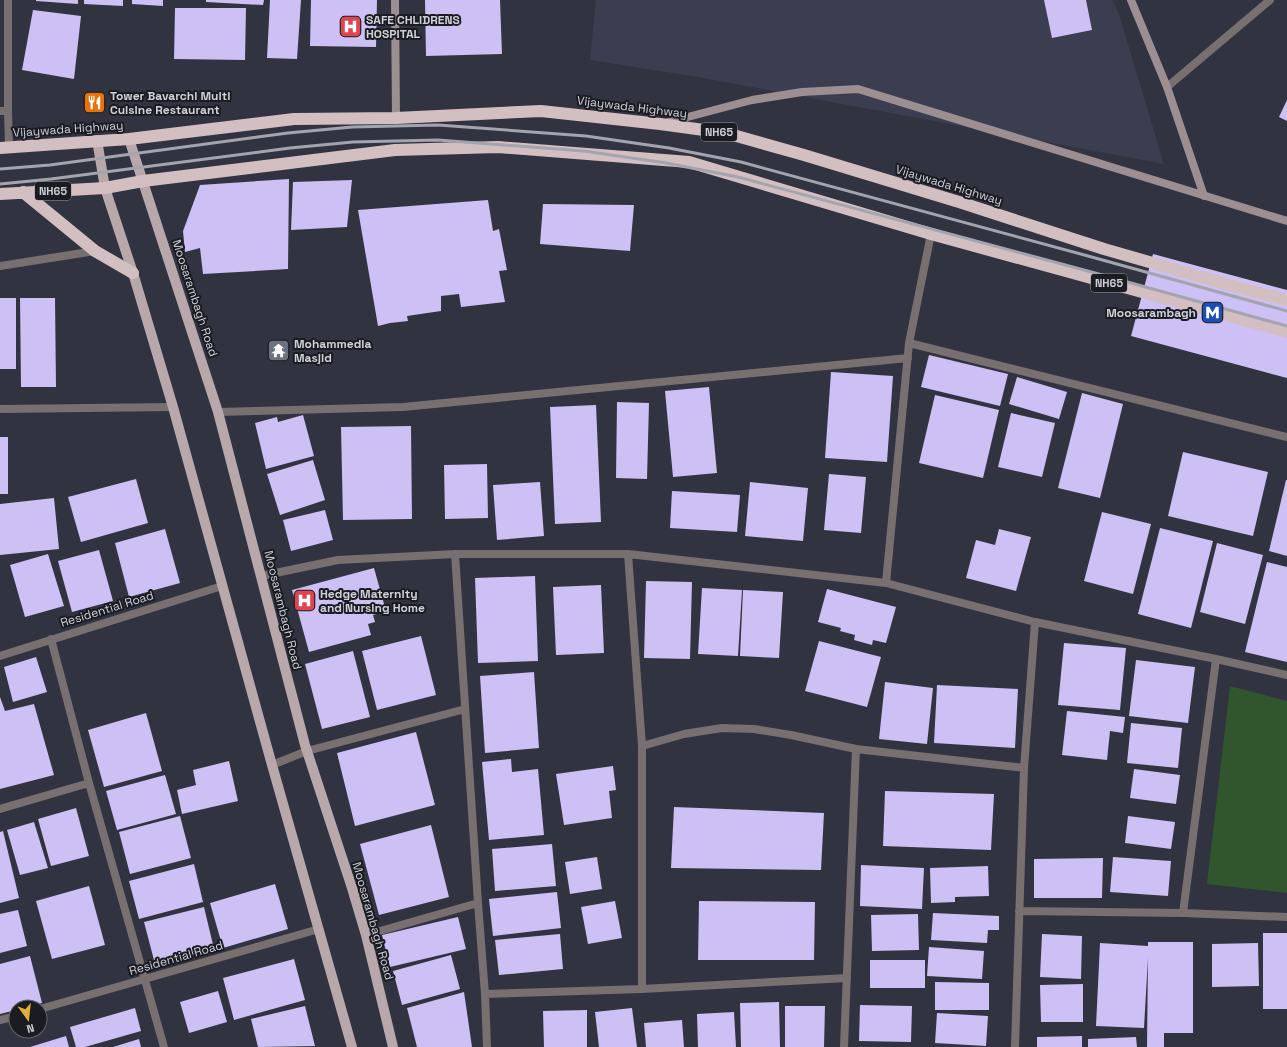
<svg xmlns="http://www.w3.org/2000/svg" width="1287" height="1047" font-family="'Space Grotesk',sans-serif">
<rect width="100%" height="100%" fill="#323340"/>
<path fill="#3b3d50" d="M596,0H1112L1119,14L1164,164L698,77L590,60Z"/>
<path fill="#31562d" d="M1230,686L1287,701V893L1207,884Z"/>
<path fill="#ccc0f5" d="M36,0H78V4L36,1Z
M84,0H123V6L84,4Z
M132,0H163V6L132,4Z
M206,0H264L263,5L206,2Z
M270,0H301L297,59L267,58Z
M311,0H377L376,47L310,46Z
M425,0H500L502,54L426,56Z
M1044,0H1086L1092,30L1052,38Z
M175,8H246L245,60L174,59Z
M33,10L81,16L74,79L22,70Z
M1287,100V121L1279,117Z
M289,179L288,269L203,274L200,248L185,252L183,231L200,185Z
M352,180L347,227L291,230L293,182Z
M488,200L493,231L499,229L507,270L499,271L505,302L461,307L459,294L441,296V311L407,316L408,321L390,323L378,326L358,210Z
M543,204L634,205L630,251L540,244Z
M1153,254L1287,290V378L1131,336Z
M0,298H16V369H0Z
M20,298H55L56,387H21Z
M929,355L1008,374L1000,406L921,387Z
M831,372L893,376L887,462L825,458Z
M1017,377L1067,392L1059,419L1009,404Z
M709,387L717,473L673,477L665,391Z
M1082,393L1123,404L1100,498L1058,488Z
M935,395L999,410L983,478L919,463Z
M617,402L649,403L647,479L616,478Z
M596,405L601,522L555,524L550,407Z
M1011,413L1055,423L1042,477L998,467Z
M303,415L314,456L266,469L255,423L277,417L278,422Z
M411,426L412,519L343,520L341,427Z
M0,437H8V494H0Z
M1183,452L1268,472L1253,536L1168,516Z
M313,460L325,500L280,515L267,474Z
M487,464L488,518L445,519L444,465Z
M829,474L866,477L861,533L824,530Z
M136,479L148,523L81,542L68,497Z
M1286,480H1287V556L1269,551Z
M540,482L544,536L497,540L493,485Z
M750,482L808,488L803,541L745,536Z
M672,491L740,495L737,532L670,528Z
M54,498L59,549L0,555V504Z
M325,510L333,540L291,551L283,520Z
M1102,512L1151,524L1133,594L1084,581Z
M1160,528L1213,541L1191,628L1138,614Z
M165,529L180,583L129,597L115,543Z
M999,529L1031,537L1016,591L966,578L976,540L995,545Z
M1217,543L1263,555L1245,624L1200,612Z
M99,550L113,601L72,612L58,561Z
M48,554L64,606L25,617L10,565Z
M1267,562L1287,567V662L1245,652Z
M374,568L386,611L373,615L375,622L368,624L371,635L309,652L292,590Z
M535,576L538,661L478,663L475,578Z
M646,581L692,582L690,659L644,658Z
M601,585L604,653L556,655L553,587Z
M702,588L742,590L738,656L698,654Z
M827,589L896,607L886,643L873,640L872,645L854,640L855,635L840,631L841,628L818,622Z
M743,590L783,592L779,658L740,656Z
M421,636L436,695L377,710L362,651Z
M819,641L881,657L867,707L805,691Z
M1064,643L1126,648L1120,710L1058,705Z
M353,651L370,717L322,729L305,664Z
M36,657L47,692L13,702L4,667Z
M1136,660L1195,667L1188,723L1129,716Z
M534,672L539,748L485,753L480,676Z
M885,682L933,688L927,744L879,739Z
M937,685L1018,689L1015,748L934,743Z
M0,697L5,711L34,704L54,775L0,789Z
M1067,711L1125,717L1123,733L1110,731L1107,760L1062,755Z
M146,713L162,771L104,787L88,730Z
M1131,723L1182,728L1178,768L1127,763Z
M416,732L435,805L355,826L337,753Z
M511,759L512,772L538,769L544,835L489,840L482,762Z
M229,761L238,801L182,814L177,790L196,785L193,770Z
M613,766L616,790L609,791L612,818L564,825L556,774Z
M1134,769L1180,775L1176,804L1130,798Z
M165,775L176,814L117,830L106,791Z
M885,791L994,794L991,850L883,846Z
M674,807L824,813L821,870L671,868Z
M76,808L89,856L51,866L38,819Z
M180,816L191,858L130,874L119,832Z
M1128,816L1175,822L1171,849L1125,843Z
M34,822L48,868L20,875L7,830Z
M431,825L449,897L379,915L360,844Z
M3,831L19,898L0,903V832Z
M552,844L556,886L495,891L492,849Z
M597,857L602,889L570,894L565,862Z
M1113,857L1171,861L1168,896L1110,892Z
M1103,858L1102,898H1034V859Z
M194,864L203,902L139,919L129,881Z
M861,865L924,868L922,909L860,906Z
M988,866L989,896L955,897V902L931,903L930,868Z
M275,884L288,929L223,948L210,903Z
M89,886L105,945L52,959L36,901Z
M557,892L561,928L493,936L489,899Z
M615,901L622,938L588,944L581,907Z
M699,901L815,902L814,960H698Z
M204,907L214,949L155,964L144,922Z
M18,910L27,946L0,953V914Z
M933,913L999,916V930H988L987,943L931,940Z
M918,914L919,950L872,951L871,915Z
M458,917L466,949L390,967L382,935Z
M1263,933H1287V1009H1263Z
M560,934L563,969L499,975L495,940Z
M1042,934L1082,936L1081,979L1040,977Z
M1148,942H1193V1033H1164V1047H1147L1148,958L1144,1028L1096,1026L1100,943L1148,946Z
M1258,943L1259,986L1212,987V944Z
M929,947L984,951L982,979L927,976Z
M451,955L460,989L402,1005L393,971Z
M30,956L42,1003L27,1007H16V1010L0,1014V964Z
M294,959L305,1000L234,1020L223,978Z
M870,960H925V988H870Z
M935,982L989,983V1010H935Z
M1083,984V1022H1041L1040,985Z
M218,991L227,1022L189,1033L180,1002Z
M464,992L472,1047H417L407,1008Z
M779,1002L780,1047H741L740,1003Z
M860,1005L912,1006L911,1042L859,1041Z
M305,1006L315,1046L258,1047L251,1019Z
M785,1006H825L824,1047H785Z
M135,1008L141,1031L85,1047H76L70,1027Z
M632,1008L637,1047H599L595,1012Z
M587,1010V1047H544L543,1011Z
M734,1012L736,1047H698L697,1014Z
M937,1013L988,1016L986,1046L935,1043Z
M682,1020L684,1047H646L644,1023Z
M66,1036L69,1047H30Z
M1082,1036V1047H1037V1037Z
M1136,1037L1137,1047H1088V1039Z
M139,1039L141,1047H113Z"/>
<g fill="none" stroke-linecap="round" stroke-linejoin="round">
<path stroke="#776f70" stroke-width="8" d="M8,0V111
M1167,87L1270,0
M0,111H8L9,147
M0,266L95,251
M909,343L1287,437
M0,409L173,407
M218,412L403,407L908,358
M455,554L478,903L485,994L487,1047
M628,554L642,746V989
M261,576L338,560L455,554H628L886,583L1035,622L1216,659L1287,675
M886,583L909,343L931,234
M51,639L89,783L164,1047
M0,656L222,586
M642,746L684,734L722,728L754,729L791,735L856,749L1024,768
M272,765L307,751L465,709
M0,809L89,783
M1019,911L1183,913L1287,917
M1183,913L1216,659
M366,935L478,903
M485,994L642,989L847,978
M40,1009L319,929
M0,1020L16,1016
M844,1047L856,749
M1015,1047L1024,768L1035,622"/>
<path stroke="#9c8f92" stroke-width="8" d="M395,0L396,118
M1131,0L1167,87L1204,196
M665,123L752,100L802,92L858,89L1287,221"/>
<path stroke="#b9a8ab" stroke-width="10" d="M129,139L218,412L305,745L352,888L366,935L393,1047
M97,140L105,188L133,273L173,407L272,765L352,1047"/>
<path stroke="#d3bfc2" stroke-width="12" d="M0,148L129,139L294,119L396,118L541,111L660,124L726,133L804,155L959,202L1104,249L1236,287L1287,300
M23,192L95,251L133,273
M0,194L105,188L143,181L395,150L498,147L689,162L931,234L1287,332"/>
<path stroke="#a3a4ae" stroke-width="3" d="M0,169L50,165L288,133L352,127L438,125L586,136L669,148L741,162L1088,256L1287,311
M0,184L51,179L290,148L353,142L438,140L584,151L666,163L738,177L1084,270L1287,326"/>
</g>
<defs>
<symbol id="hospital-square" viewBox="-11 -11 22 22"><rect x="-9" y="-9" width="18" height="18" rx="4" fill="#e0444e" stroke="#1b1c22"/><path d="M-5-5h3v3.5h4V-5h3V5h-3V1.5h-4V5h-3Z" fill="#fff"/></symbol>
<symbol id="restaurant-square" viewBox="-11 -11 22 22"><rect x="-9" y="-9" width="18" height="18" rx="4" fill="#e8710a" stroke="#1b1c22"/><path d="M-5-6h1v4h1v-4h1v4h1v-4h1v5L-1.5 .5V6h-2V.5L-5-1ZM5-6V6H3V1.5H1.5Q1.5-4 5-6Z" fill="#fff"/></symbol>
<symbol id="metro-square" viewBox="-11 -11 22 22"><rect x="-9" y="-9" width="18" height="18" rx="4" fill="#1a4fb4" stroke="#1b1c22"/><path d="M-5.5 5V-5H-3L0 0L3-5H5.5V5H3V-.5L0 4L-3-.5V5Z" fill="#fff"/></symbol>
<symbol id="temple-square" viewBox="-11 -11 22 22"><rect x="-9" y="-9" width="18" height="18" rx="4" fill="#6b7280" stroke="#1b1c22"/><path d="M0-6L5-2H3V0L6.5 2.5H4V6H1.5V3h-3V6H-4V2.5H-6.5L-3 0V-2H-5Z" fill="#fff"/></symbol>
</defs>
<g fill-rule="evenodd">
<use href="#hospital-square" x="338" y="14" width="25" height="25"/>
<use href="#restaurant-square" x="82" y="90" width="25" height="25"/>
<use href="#metro-square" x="1200" y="300" width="25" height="25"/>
<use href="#temple-square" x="266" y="338" width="25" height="25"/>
<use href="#hospital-square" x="292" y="588" width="25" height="25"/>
</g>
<g text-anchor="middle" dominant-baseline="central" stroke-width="4" stroke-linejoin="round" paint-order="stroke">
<g fill="#1b1c22" stroke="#999aa2" stroke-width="1">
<rect x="701" y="123" width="36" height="18" rx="3"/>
<rect x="35" y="182" width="36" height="18" rx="3"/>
<rect x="1091" y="274" width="36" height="18" rx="3"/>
</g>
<g font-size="11" font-weight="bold" fill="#cfd0d9">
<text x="719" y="132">NH65</text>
<text x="53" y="191">NH65</text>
<text x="1109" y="283">NH65</text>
</g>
<g font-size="12" font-weight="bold" fill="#cfd0d9" stroke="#1b1c22" text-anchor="start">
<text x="366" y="20">SAFE CHLIDRENS<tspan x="366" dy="14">HOSPITAL</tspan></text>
<text x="110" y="96">Tower Bavarchi Multi<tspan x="110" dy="14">Cuisine Restaurant</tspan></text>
<text x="1196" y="313" text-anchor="end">Moosarambagh</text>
<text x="294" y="344">Mohammedia<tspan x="294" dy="14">Masjid</tspan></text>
<text x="320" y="594">Hedge Maternity<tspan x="320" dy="14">and Nursing Home</tspan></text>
</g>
<g font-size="12" fill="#cfd0d9" stroke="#1b1c22">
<text transform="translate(632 107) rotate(7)">Vijaywada Highway</text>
<text transform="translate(68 129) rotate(-4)">Vijaywada Highway</text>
<text transform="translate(949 185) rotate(17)">Vijaywada Highway</text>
<text transform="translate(195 298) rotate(72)">Moosarambagh Road</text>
<text transform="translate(107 609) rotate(-17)">Residential Road</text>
<text transform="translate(283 610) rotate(76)">Moosarambagh Road</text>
<text transform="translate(373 921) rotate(74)">Moosarambagh Road</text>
<text transform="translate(176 958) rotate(-16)">Residential Road</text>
</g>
</g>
<g transform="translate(28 1019) rotate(165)"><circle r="19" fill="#1b1c22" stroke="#63646b"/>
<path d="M0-3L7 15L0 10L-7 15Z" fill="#e1af34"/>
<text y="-6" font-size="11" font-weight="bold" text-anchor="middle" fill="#cfd0d9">N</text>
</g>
</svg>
